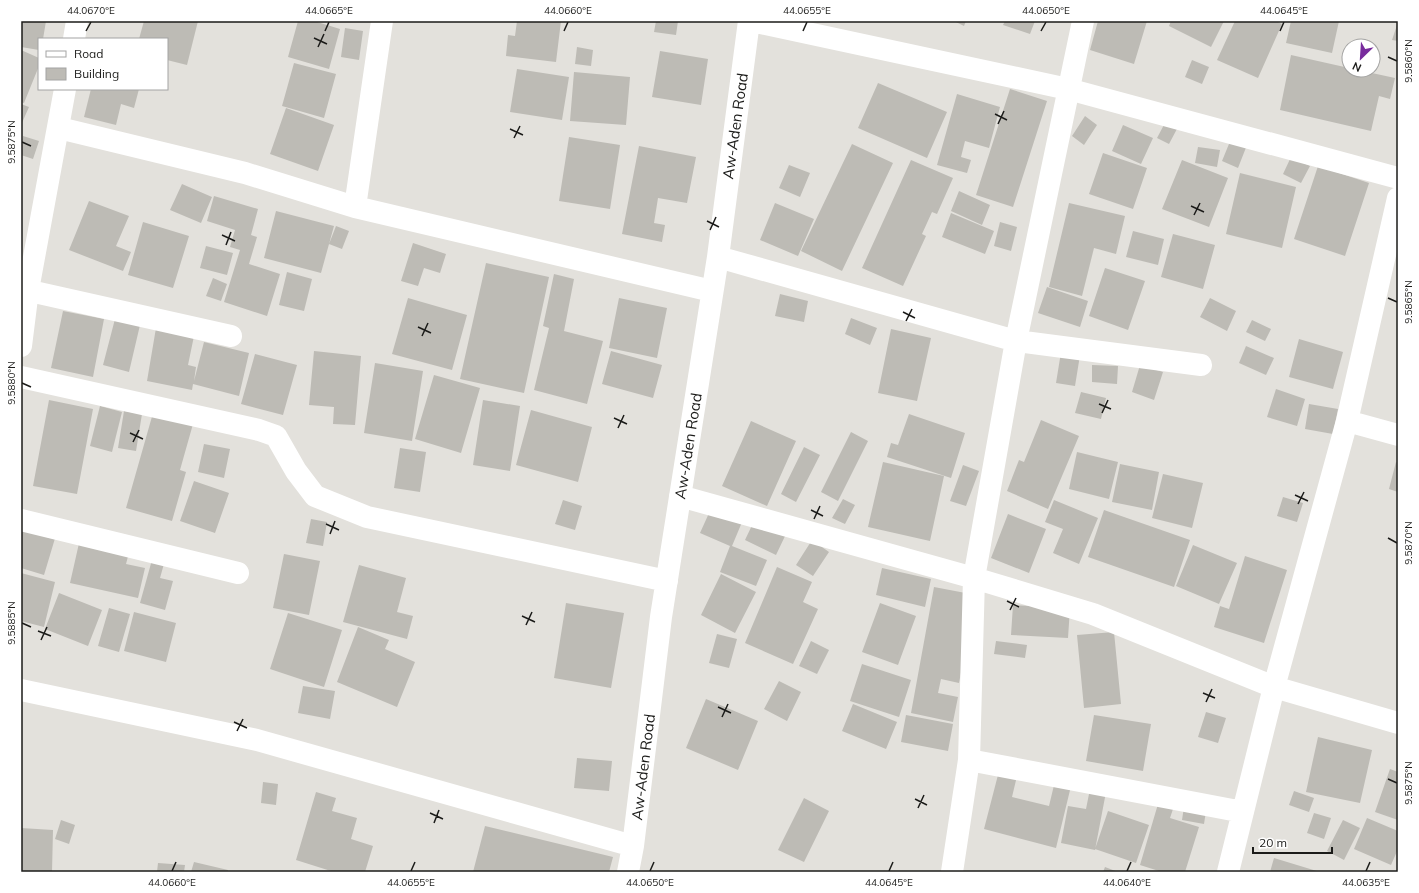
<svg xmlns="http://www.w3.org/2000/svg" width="1419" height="893" font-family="Mulish,sans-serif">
<rect width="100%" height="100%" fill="#e3e1dc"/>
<path fill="#bdbbb5" d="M21,21H46L43,39H39V50L21,47Z
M144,21H198L187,65L167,60V39H139Z
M298,21H314L340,29L329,69L288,57Z
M517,21H561L556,62L506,56L508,35L515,36Z
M656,21H678L676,35L654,32Z
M954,21H966L964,26Z
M1005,21H1035L1030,34L1003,25Z
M1098,21H1147L1134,64L1090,50Z
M1171,21H1224L1211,47L1169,26Z
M1235,21H1276L1282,24L1258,78L1217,60Z
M1291,21H1339L1332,53L1286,43Z
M1398,22V41L1392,40Z
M345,28L363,31L359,60L341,57Z
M577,47L593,50L591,66L575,64Z
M21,50L39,58V66L24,103L21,102Z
M660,51L708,59L701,105L652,97Z
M1291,55L1349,68V70H1358L1395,78L1390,99L1379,96L1371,131L1280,110Z
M1192,60L1209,67L1202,84L1185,77Z
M294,63L336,74L324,118L282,106Z
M517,69L569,77L562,120L510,112Z
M574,72L630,77L626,125L570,121Z
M878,83L947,112L927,158L858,128Z
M91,89H139L134,108L121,104L116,125L84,117Z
M1010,89L1047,101L1013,207L976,195Z
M957,94L1000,107L989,148L965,141L961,157L971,160L967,173L937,165Z
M21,104L29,107L21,125Z
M286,108L334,125L318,171L270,154Z
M1085,116L1097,125L1084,145L1072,136Z
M1166,121L1178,127L1169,144L1157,138Z
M1123,125L1153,138L1141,164L1112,151Z
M23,136L39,141L33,159L21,155Z
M569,137L620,145L610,209L559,201Z
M1231,139L1247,145L1238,168L1222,161Z
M852,144L893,163L842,271L801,251Z
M639,146L696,157L687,203L658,198L654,223L665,225L662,242L622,234Z
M1198,147L1220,150L1217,167L1195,163Z
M1103,153L1147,168L1133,209L1089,194Z
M1291,157L1310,166L1301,183L1283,174Z
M911,160L953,178L937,214L932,212L922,234L926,236L903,286L862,268Z
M1182,160L1228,178L1209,227L1162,209Z
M789,165L810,173L800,197L779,188Z
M1318,166L1369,183L1345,256L1294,239Z
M1240,173L1296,187L1282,248L1226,234Z
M182,184L212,197L201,223L170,210Z
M959,191L990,205L982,225L951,211Z
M214,196L258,209L251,235L257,237L249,264L280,274L267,316L224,302L240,250L230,247L235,230L207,221Z
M89,201L129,216L116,246L131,252L123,271L69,250Z
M775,203L814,219L798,256L760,240Z
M1069,203L1125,216L1116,254L1094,248L1082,296L1049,287Z
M276,211L334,226L321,273L264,258Z
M951,213L994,231L985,254L942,237Z
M143,222L189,236L173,288L128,275Z
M1000,222L1017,227L1011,251L994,246Z
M336,226L349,231L342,249L329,244Z
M1133,231L1164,239L1158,265L1126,257Z
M1173,234L1215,245L1203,289L1161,277Z
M413,243L446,254L440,273L424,268L418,286L401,281Z
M206,246L233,253L227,275L200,268Z
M486,263L549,277L524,393L460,379Z
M1105,268L1145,281L1128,330L1089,316Z
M287,272L312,279L304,311L279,305Z
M554,274L574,279L564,331L556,329L603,341L587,404L534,390L549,328L543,326Z
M213,278L227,284L221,301L206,296Z
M1047,287L1088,301L1080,327L1038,313Z
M780,294L808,301L804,322L775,316Z
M408,298L467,315L452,370L392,354Z
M619,298L667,308L657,358L609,348Z
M1210,298L1236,311L1227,331L1200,317Z
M63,311L104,319L93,377L51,368Z
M851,318L877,328L870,345L845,334Z
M115,319L140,325L129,372L103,365Z
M1252,320L1271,329L1265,341L1246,332Z
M156,328L194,336L188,365L196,367L194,381L204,342L249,353L239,396L193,384L192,390L147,381Z
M891,329L931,338L917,401L878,393Z
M1299,339L1343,352L1333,389L1289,377Z
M1062,346L1081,349L1075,386L1056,383Z
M1246,346L1274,358L1266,375L1239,363Z
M314,351L361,356L355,425L333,424L334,407L309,405Z
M611,351L662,365L653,398L602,384Z
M255,354L297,365L283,415L241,404Z
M375,363L423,371L412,441L364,433Z
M1092,365L1118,366L1117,384L1092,382Z
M1140,365L1163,372L1154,400L1132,392Z
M434,375L480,388L461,453L415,439Z
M1276,389L1305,399L1297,426L1267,417Z
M1081,392L1106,398L1101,419L1075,413Z
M49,400L93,409L77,494L33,486Z
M483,400L520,406L510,471L473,465Z
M1309,404L1338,409L1333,434L1305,429Z
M100,406L122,412L112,452L90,446Z
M531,410L592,427L578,482L516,465Z
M124,411L142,414L136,451L118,448Z
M153,413L193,424L180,470L186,472L172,521L126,508Z
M909,414L965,433L951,478L887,457L891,443L898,445Z
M1041,420L1079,436L1048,509L1007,491L1019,460L1024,462Z
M751,421L796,441L767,506L722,486Z
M851,432L868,441L838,501L821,492Z
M204,444L230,449L224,478L198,472Z
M804,447L820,455L796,502L781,494Z
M400,448L426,452L420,492L394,488Z
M1077,452L1118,462L1109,499L1069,489Z
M883,462L944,476L930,541L868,527Z
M1396,462L1398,463V492L1389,489Z
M1120,464L1159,472L1152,510L1112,502Z
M963,465L979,471L966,506L950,501Z
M1163,474L1203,483L1192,528L1152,518Z
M194,481L229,493L215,533L180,521Z
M1283,497L1303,503L1297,522L1277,516Z
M843,499L855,505L845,524L832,518Z
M563,500L582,506L575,530L555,524Z
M1054,500L1098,518L1079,564L1053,553L1063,529L1045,522Z
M714,502L745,515L732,546L767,560L756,586L720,572L730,546L700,533Z
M1104,510L1190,540L1174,587L1088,557Z
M1008,514L1046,529L1029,573L991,558Z
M21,519L59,525L44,575L21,568Z
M311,519L327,522L323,546L306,543Z
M755,519L786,534L776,555L745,540Z
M82,530L132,541L126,564L145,568L138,598L70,583Z
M812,540L829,552L813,576L796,565Z
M1193,545L1237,563L1219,604L1176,586Z
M155,549L167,553L160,578L173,581L165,610L140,603Z
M284,554L320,561L309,615L273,608Z
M1245,556L1287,570L1264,643L1214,627L1220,606L1229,609Z
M359,565L406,578L397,612L413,616L407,639L343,622Z
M777,567L812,582L803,602L818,609L793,664L745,643Z
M882,568L931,579L925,607L876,595Z
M21,573L55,582L44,627L21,621Z
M721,574L756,592L735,633L701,615Z
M934,587L976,595L959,683L941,679L938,693L958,697L953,722L911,713Z
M59,593L102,610L88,646L45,629Z
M566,603L624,613L611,688L554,678Z
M880,603L916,616L898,665L862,652Z
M1013,605L1070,608L1068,638L1011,635Z
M109,608L130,614L119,652L98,646Z
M134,612L176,623L166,662L124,651Z
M288,613L342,630L324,687L270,669Z
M358,627L389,640L385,649L415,662L397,707L337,682Z
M1114,632L1121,704L1084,708L1077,635Z
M717,634L737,639L729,668L709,663Z
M811,641L829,650L817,674L799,666Z
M996,641L1027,645L1025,658L994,654Z
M862,664L911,680L899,717L850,701Z
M779,681L801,692L787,721L764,709Z
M303,686L335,691L330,719L298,713Z
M706,699L758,721L738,770L686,748Z
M853,704L897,722L886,749L842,731Z
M1206,712L1226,718L1218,743L1198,737Z
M906,715L953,724L948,751L901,742Z
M1094,715L1151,724L1143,771L1086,761Z
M1318,737L1372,750L1360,803L1306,792Z
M577,758L612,761L609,791L574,788Z
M1390,769L1398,772V820L1375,812Z
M999,771L1017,776L1012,797L1049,806L1055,781L1071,786L1056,848L984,829Z
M263,782L278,784L276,805L261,803Z
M1090,789L1106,792L1095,850L1061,843L1068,806L1086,809Z
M1294,791L1314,798L1309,812L1289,805Z
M316,792L336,798L332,811L357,818L351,839L373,846L365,872H334L296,860Z
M804,798L829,811L804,862L778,850Z
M1158,804L1173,809L1170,818L1199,827L1185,872H1162L1140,865Z
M1184,807L1206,811L1204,824L1182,820Z
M1108,811L1149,825L1136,863L1095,849Z
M1314,813L1331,818L1324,839L1307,833Z
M1367,818L1398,831V849L1391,865L1354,849Z
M61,820L75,825L69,844L55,839Z
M1343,820L1360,828L1344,860L1327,851Z
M485,826L613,857L609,872H473Z
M21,828L53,830L52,872H21Z
M1274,858L1320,872H1270Z
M194,862L228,870V872H191Z
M158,863L185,865L184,872H157Z
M1105,867L1118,872H1103Z"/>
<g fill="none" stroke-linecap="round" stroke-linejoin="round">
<path stroke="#fff" stroke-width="22" d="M751,21L1068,89L1398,178
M74,39L77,21
M59,128L245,173L355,207L712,291
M355,207L382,21
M718,257L1016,341L1201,365
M21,289L231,336
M21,346L28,290L65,89
M21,377L259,430L276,436L296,471L315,496L367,517L667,581
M1347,421L1398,435
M680,496L974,578L1093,614L1274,687L1398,723
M21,520L238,573
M21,690L257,740L633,846
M969,760L1243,812
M628,872L633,846L661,617L718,257L749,21
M952,872L969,760L974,578L1016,341L1083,21
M1228,872L1274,687L1347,421L1398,198"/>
</g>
<path fill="none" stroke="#1b1b19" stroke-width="1.5" d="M86,31L91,22M325,31L329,22M564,31L568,22M803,31L807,22M1041,31L1046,22M1280,31L1284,22M314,38L327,44M318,47L324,34M1388,57L1397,61M995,114L1007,120M998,124L1004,111M510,129L523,135M514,138L520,126M22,142L31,146M1191,206L1204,212M1194,215L1200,203M707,221L719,227M710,230L716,217M222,235L235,241M226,245L231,232M1388,298L1397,302M903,312L915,318M906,321L912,309M418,327L431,333M422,336L428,323M22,383L31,387M1099,404L1111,409M1102,413L1108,400M614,418L627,424M618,428L624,415M130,433L143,439M133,442L139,430M1295,495L1308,501M1298,504L1304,492M811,510L823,516M814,519L820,506M326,524L339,530M330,534L335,521M1388,538L1397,543M1007,601L1019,607M1010,610L1016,598M522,616L535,622M22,623L31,627M526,625L532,612M38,631L51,636M41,640L47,627M1203,693L1215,698M1206,702L1212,689M718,707L731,713M722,717L728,704M234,722L247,728M237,731L243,719M1388,779L1397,783M915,799L927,805M918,808L924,795M430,813L443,819M434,823L439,810M172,871L176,862M411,871L415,862M650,871L654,862M889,871L893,862M1127,871L1131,862M1366,871L1370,862"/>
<g text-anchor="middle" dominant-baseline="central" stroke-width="3" stroke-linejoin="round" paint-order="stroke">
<g font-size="15" fill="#1b1b19" stroke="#fff">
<text transform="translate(735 126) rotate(-82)">Aw-Aden Road</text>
<text transform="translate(688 446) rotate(-81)">Aw-Aden Road</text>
<text transform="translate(643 767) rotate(-83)">Aw-Aden Road</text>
</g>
</g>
<rect width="1419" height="893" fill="none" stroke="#ffffff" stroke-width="44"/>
<rect x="38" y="38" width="130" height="52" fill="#ffffff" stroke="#a4a4a3"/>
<rect x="46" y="51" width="20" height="6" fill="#ffffff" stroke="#a4a4a3"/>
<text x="74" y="58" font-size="12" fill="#1b1b19">Road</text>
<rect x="46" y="68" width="20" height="12" fill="#bdbbb5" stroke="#a4a4a3"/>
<text x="74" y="78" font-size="12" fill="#1b1b19">Building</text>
<g transform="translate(1361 58) rotate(205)"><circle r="19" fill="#ffffff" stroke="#a4a4a3"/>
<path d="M0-3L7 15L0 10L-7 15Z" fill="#782b9d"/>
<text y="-6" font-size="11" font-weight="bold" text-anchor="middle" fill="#1b1b19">N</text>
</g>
<path d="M1253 847v6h79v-6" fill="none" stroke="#1b1b19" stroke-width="2"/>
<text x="1259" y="847" font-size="12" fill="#1b1b19" stroke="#ffffff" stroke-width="3" paint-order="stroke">20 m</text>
<rect x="22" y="22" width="1375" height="849" fill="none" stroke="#1b1b19" stroke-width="1.5"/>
<g font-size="10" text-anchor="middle" fill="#1b1b19">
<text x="91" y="14">44.0670°E</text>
<text x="329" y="14">44.0665°E</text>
<text x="568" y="14">44.0660°E</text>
<text x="807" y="14">44.0655°E</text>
<text x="1046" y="14">44.0650°E</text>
<text x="1284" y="14">44.0645°E</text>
<text transform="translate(1408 61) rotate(-90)" y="4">9.5860°N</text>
<text transform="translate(11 142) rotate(-90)" y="4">9.5875°N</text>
<text transform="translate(1408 302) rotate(-90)" y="4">9.5865°N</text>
<text transform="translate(11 383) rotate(-90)" y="4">9.5880°N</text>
<text transform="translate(1408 543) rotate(-90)" y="4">9.5870°N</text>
<text transform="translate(11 623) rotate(-90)" y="4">9.5885°N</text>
<text transform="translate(1408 783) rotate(-90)" y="4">9.5875°N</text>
<text x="172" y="886">44.0660°E</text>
<text x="411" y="886">44.0655°E</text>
<text x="650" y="886">44.0650°E</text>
<text x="889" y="886">44.0645°E</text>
<text x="1127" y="886">44.0640°E</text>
<text x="1366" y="886">44.0635°E</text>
</g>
</svg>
